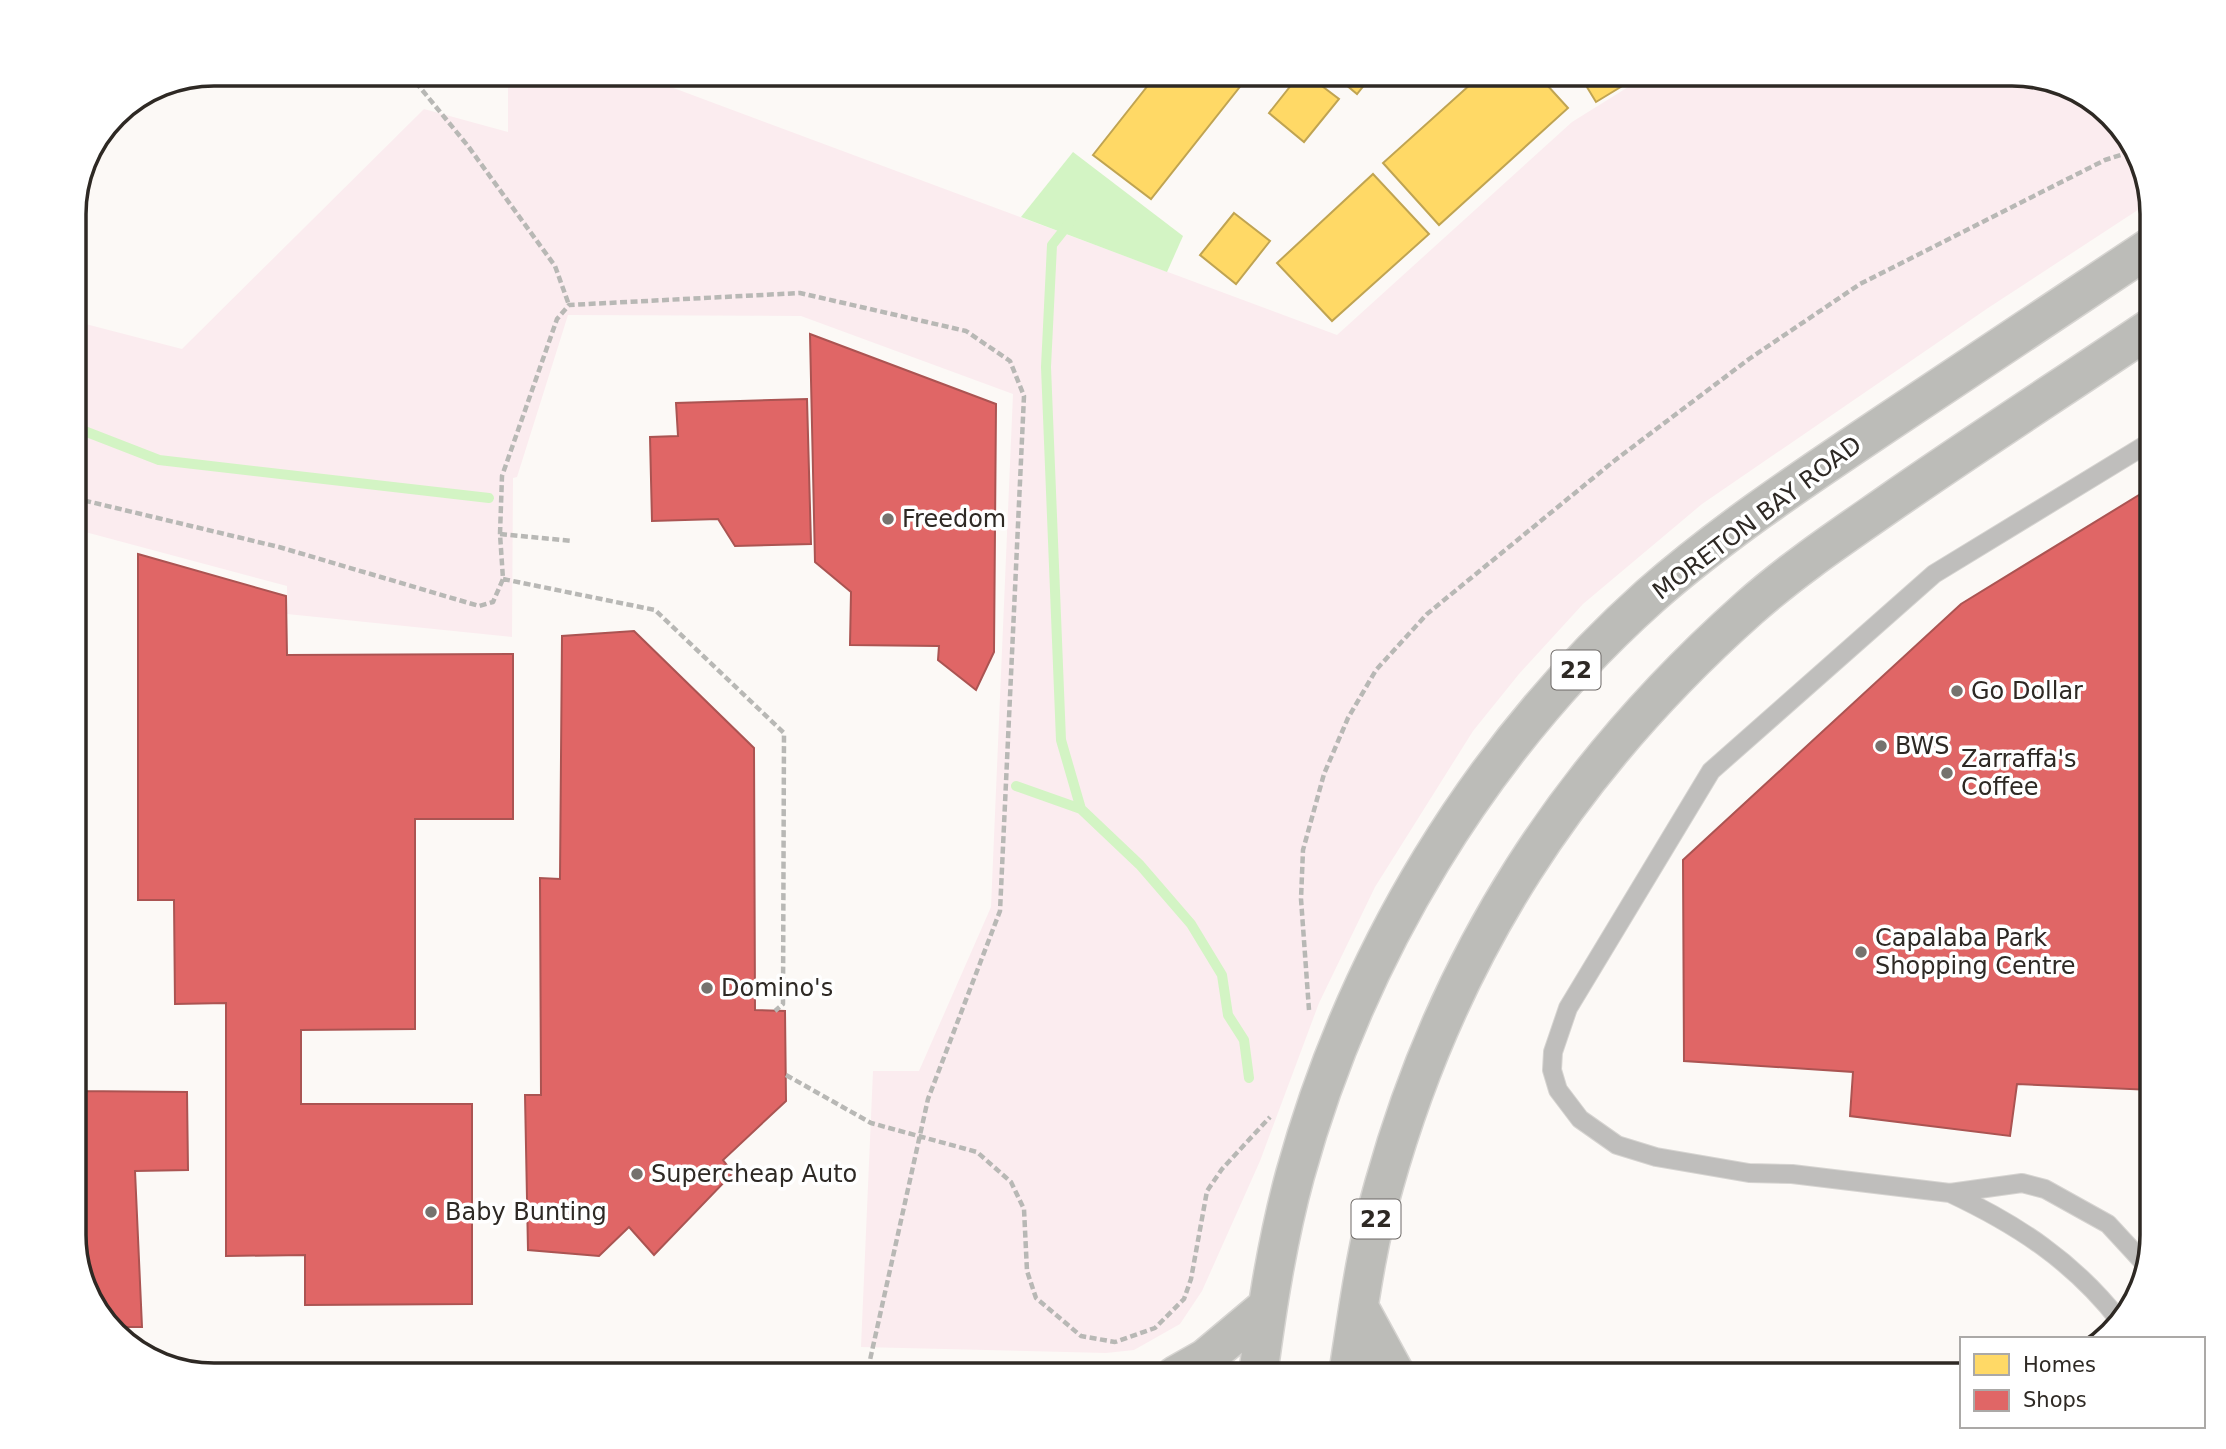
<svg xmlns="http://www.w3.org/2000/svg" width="2226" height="1449" font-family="'DejaVu Sans',sans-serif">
<rect width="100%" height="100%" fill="#fcf9f6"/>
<path fill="#fbecef" d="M508,74H636L1337,335L1572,122L1649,74H2013L2090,97L2134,144L2150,202L1988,308L1702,504L1583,604L1519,674L1473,731L1375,887L1319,1003L1260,1161L1202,1291L1180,1324L1134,1350L1106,1353L861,1347L873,1071H919L991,907L1013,394L801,316L568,315L517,477L513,478L512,637L287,614V586L74,529V321L182,349L424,109L508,132Z"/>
<path fill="#d3f4c4" d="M1073,152L1183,236L1167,272L1021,217Z"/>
<path fill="#ffd966" stroke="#c0a452" stroke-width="2" d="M1157,74H1250L1151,199L1093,155Z
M1300,74H1306L1339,99L1304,142L1269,113Z
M1333,74H1373L1357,94Z
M1482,74H1537L1568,108L1439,225L1383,163Z
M1579,74H1642L1596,102Z
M1373,174L1429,234L1332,321L1277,263Z
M1234,213L1270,241L1236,284L1200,255Z"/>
<path fill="#e06666" stroke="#ab5452" stroke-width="2" d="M810,334L996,404L994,652L976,690L938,660L939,646L850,645L851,592L815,562Z
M807,399L811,544L735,546L718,519L652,521L650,437L678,436L676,403Z
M2152,487V1090L2017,1084L2010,1136L1850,1116L1853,1072L1684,1061L1683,860L1961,604Z
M138,554L286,596L287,655L513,654V819H415V1029L301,1030V1104H472V1304L305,1305V1255L226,1256V1003L175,1004L174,900H138Z
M634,631L754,748L755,1010L785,1011L786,1101L723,1160L733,1173L654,1255L629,1227L599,1256L528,1250L525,1095H541L540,878L560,879L562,636Z
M74,793L75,1091L187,1092L188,1170L135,1171L142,1327H112L92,1305L74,1244Z"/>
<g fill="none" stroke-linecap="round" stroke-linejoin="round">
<path stroke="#d3f4c4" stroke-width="10" d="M1071,221L1052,245L1046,367L1061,740L1081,809
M74,427L159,460L489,498
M1016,786L1081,809L1140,865L1191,924L1222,975L1228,1015L1244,1040L1249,1078"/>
<defs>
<path id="lane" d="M1950,1193C2018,1225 2073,1261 2120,1321
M2144,1263L2108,1224L2045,1189L2022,1183L1950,1193L1792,1174L1749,1173L1656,1157L1617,1145L1580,1119L1558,1090L1552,1070L1553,1052L1568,1008L1711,771L1934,574L2152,441"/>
<path id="highway" d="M1359,1307L1396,1375
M1176,1375L1206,1358L1268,1306
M1258,1375C1267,1308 1277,1241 1295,1175C1356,954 1479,749 1650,596C1724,531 1806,477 1888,422C1976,364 2064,305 2152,246
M1348,1375C1358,1312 1366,1247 1384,1185C1449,953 1569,768 1749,608C1794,568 1844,535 1894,500C1979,441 2066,385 2152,327"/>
</defs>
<use href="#lane" stroke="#d6d4d1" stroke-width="20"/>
<use href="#highway" stroke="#d6d4d1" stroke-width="41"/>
<path stroke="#b8b8b5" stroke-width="4.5" stroke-dasharray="7 3.5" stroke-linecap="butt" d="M409,74L468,146L555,266L569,305
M227,84L237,74
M74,498L279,547L479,606L493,602L503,579L500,534L502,476L557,319L569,305L800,293L966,331L1010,361L1024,396L1000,911L928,1099L870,1360
M500,534L573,541
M503,579L655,610L784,733L783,1004L775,1011
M1309,1010L1301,899L1303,850L1324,774L1348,718L1376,670L1427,614L1614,461L1749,359L1860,284L2105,160L2136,150
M786,1075L871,1123L977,1152L1011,1182L1024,1209L1027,1271L1036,1298L1081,1336L1115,1342L1155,1328L1184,1299L1191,1279L1207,1191L1222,1169L1270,1117"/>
<use href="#lane" stroke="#bfbebc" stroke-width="18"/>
<use href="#highway" stroke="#bcbcb8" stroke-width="38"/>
</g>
<g fill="#76726e" stroke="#fff" stroke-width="2.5">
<circle cx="888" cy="519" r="7"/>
<circle cx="1957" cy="691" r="7"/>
<circle cx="1881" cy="746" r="7"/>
<circle cx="1947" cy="773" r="7"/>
<circle cx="1861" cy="952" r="7"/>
<circle cx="707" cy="988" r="7"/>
<circle cx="637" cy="1174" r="7"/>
<circle cx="431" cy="1212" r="7"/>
</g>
<g text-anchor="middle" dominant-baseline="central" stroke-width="7" stroke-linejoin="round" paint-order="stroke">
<g fill="#fff" stroke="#6d6966" stroke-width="2">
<rect x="1551.5" y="650.5" width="49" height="39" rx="5"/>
<rect x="1351.5" y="1199.5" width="49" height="39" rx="5"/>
</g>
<g font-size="23" font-weight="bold" fill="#2e2924">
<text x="1576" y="670">22</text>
<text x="1376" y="1219">22</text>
</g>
<g font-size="24" fill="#2e2924" stroke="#fff">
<text transform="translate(1757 518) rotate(-37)">MORETON BAY ROAD</text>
</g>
<g font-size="24" fill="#2e2924" stroke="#fff" text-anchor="start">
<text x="902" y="519">Freedom</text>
<text x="1971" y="691">Go Dollar</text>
<text x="1895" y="746">BWS</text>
<text x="1961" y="759">Zarraffa's<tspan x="1961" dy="28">Coffee</tspan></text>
<text x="1875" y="938">Capalaba Park<tspan x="1875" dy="28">Shopping Centre</tspan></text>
<text x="721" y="988">Domino's</text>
<text x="651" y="1174">Supercheap Auto</text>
<text x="445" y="1212">Baby Bunting</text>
</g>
</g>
<path d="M0 0H2226V1449H0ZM214 86H2012A128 128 0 0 1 2140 214V1235A128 128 0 0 1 2012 1363H214A128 128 0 0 1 86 1235V214A128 128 0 0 1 214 86Z" fill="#fff" fill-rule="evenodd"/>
<path fill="none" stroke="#2e2924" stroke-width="3.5" d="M214 86H2012A128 128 0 0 1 2140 214V1235A128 128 0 0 1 2012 1363H214A128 128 0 0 1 86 1235V214A128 128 0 0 1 214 86Z"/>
<rect x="1960" y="1337" width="245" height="91" fill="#ffffff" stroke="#aba9a7" stroke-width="2"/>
<rect x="1974" y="1354" width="35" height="21" fill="#ffd966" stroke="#aba9a7" stroke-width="2"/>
<text x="2023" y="1372" font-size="21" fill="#2e2924">Homes</text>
<rect x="1974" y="1390" width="35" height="21" fill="#e06666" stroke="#aba9a7" stroke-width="2"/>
<text x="2023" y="1407" font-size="21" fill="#2e2924">Shops</text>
</svg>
